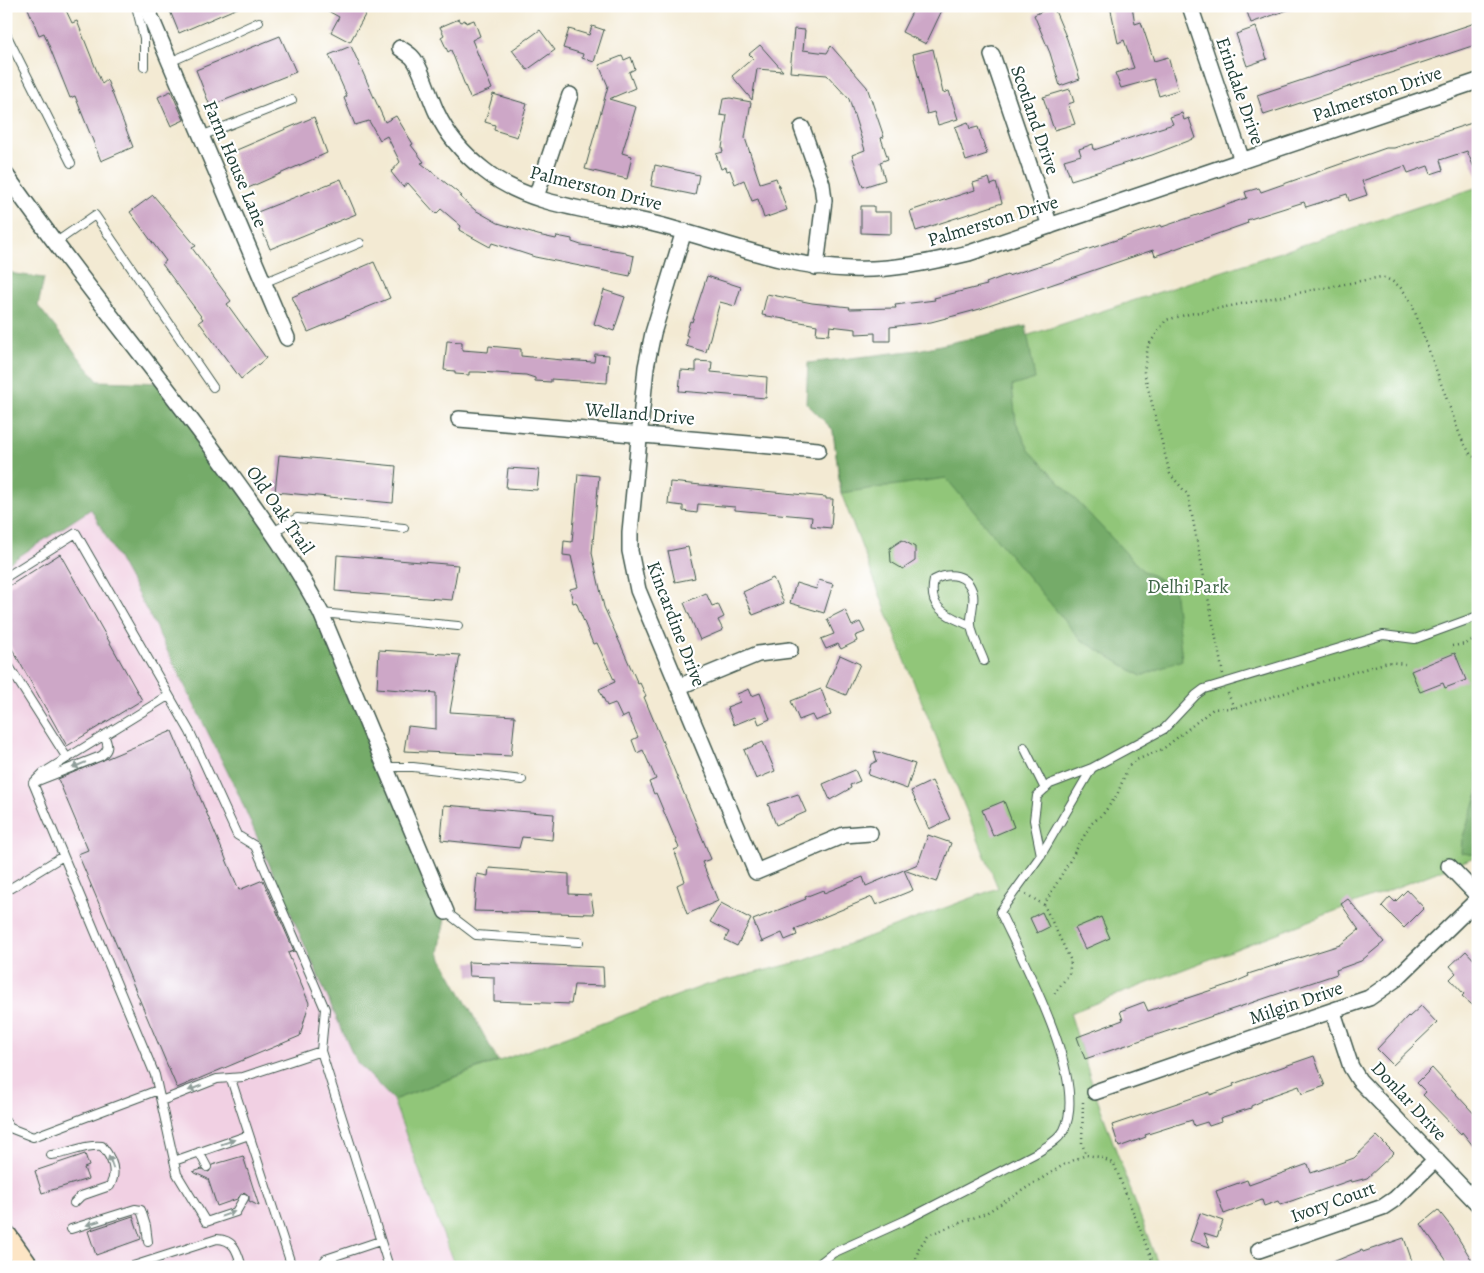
<svg xmlns="http://www.w3.org/2000/svg" width="1484" height="1273" font-family="Alegreya,serif">
<rect width="100%" height="100%" fill="#fff"/>
<filter id="ink" filterUnits="userSpaceOnUse"><feTurbulence type="fractalNoise" baseFrequency=".02" numOctaves="2"/><feDisplacementMap in="SourceGraphic" scale="10" xChannelSelector="R" yChannelSelector="G"/><feConvolveMatrix kernelMatrix="1 2 1 2 8 2 1 2 1" color-interpolation-filters="sRGB"/></filter>
<filter id="wash" filterUnits="userSpaceOnUse"><feTurbulence type="fractalNoise" baseFrequency=".0096" numOctaves="4" result="noise"/><feDisplacementMap in="SourceGraphic" scale="20" xChannelSelector="R" yChannelSelector="G"/><feGaussianBlur stdDeviation="1.12" result="paint"/><feColorMatrix in="noise" values="0 0 0 0 0 0 0 0 0 0 0 0 0 0 0 0 0 1.4 0 .05"/><feComposite in="paint" operator="in"/></filter>
<g filter="url(#wash)">
<rect width="100%" height="100%" fill="#f3ead3"/>
<path fill="#f1d0e3" d="M91,509L153,622L237,791L355,1060L393,1100L455,1267H6V565Z"/>
<path fill="#91c679" stroke="#588256" d="M1478,187V856L1070,1013L1095,1093L1159,1267H455L393,1100L706,985L803,961L998,888L908,668L841,493L829,401Z"/>
<path fill="#74ab69" stroke="#4a744e" d="M6,270L15,274L44,278L38,306L98,381L165,383L302,576L446,912L439,953L498,1061L393,1100L355,1060L237,791L153,622L91,509L6,565Z
M1026,326L1035,379L1012,386L1016,422L1029,450L1142,570L1174,587L1182,660L1141,676L1080,639L946,478L841,493L833,430L806,403L808,363L918,350Z
M1478,794V855L1461,853L1462,839Z"/>
<g id="blocks">
<path fill="#cda7c7" d="M27,6H64L72,23L77,21L102,84L107,80L133,147L101,161L75,96L70,98L44,33L39,35Z
M168,6H242L179,33Z
M319,6H370L350,42L331,32L339,17Z
M931,6H944L926,44L902,32L912,12Z
M1053,6L1067,39L1080,79L1060,86L1050,53L1034,15Z
M1110,6H1132L1135,24L1141,22L1154,61L1168,57L1178,90L1159,96L1154,79L1121,88L1115,73L1134,68L1124,40L1118,43Z
M1245,6H1293V8L1251,23Z
M459,19L461,22L465,20L466,23L474,20L480,36L472,40L492,89L470,98L451,50L448,52L441,37L444,35L440,27Z
M1478,22V44L1264,115L1257,95Z
M592,26L604,30L594,62L582,58L583,54L563,48L569,29L589,35Z
M1256,27L1267,59L1247,66L1236,34Z
M794,29L805,30L803,50L827,53L831,46L867,87L884,137L881,138L888,159L880,162L885,180L863,187L852,155L865,150L849,99L827,75L790,72Z
M540,30L555,50L527,70L512,50Z
M280,36L296,72L210,106L196,70Z
M760,45L783,71L757,69L752,100L732,76L753,58L749,54Z
M351,46L385,122L396,116L413,144L411,145L424,162L421,163L462,196L460,197L475,210L498,223L538,235L556,239L557,236L572,239V242L581,245L626,252V254L634,256L630,276L535,257L492,243L490,247L459,230L461,226L441,209L436,214L408,183L403,187L391,172L400,162L387,136L380,140L369,121L355,125L344,98L347,96L329,55Z
M933,49L943,93L949,91L958,119L938,125L934,112L927,114L913,54Z
M622,56L624,60L631,57L635,69L629,72L635,88L609,99L636,107L622,153L632,156L627,179L585,169L608,86L599,65Z
M1070,89L1074,102L1068,104L1075,124L1054,130L1043,97Z
M171,91L184,120L171,126L158,97Z
M493,94L527,104L517,137L494,130L495,125L485,122Z
M730,98L751,102L745,138L760,183L776,178L787,210L764,218L758,199L752,201L744,180L735,184L730,170L727,171L726,167L721,169L716,154L723,152L722,148L727,116L720,115L723,99Z
M1182,113L1184,120L1189,118L1196,138L1152,155L1071,180L1064,160L1081,155L1079,149L1093,144L1094,150L1145,133L1173,124L1170,117Z
M314,117L327,153L246,189L232,152Z
M1478,121V177L1467,151L1440,160L1443,170L1431,174L1428,166L1408,173L1405,166L1362,181L1367,195L1349,201L1347,194L1306,207L1304,202L1247,220L1248,223L1155,256L1153,250L980,309L931,322L890,327V341H875V333L856,334V329L830,326L829,335L816,334L817,325L762,315L767,294L812,303L850,307L849,309L896,308L895,305L935,300L934,298L987,285L986,283L1007,275L1008,276L1161,225L1162,227L1247,198L1245,192L1259,188L1261,192L1386,148H1394Z
M968,122L970,129L978,127L987,154L966,161L955,127Z
M655,165L699,175L695,195L651,186Z
M989,178L991,185L996,183L1002,203L916,231L910,211L975,190L973,183Z
M341,179L356,214L270,249L255,213Z
M153,195L196,246L192,248L231,301L227,304L266,358L241,379L199,322L203,319L162,264L166,261L130,212Z
M861,206H874V212H891V234L861,233Z
M374,262L390,298L308,332L292,297Z
M707,276L741,287L735,306L720,302L706,352L686,346L688,336L686,335L690,321L692,322Z
M604,290L625,297L614,331L594,324Z
M447,341L462,342V350L488,352L489,346L521,349V356L562,360L594,362L595,354L609,355L607,383L551,379V382L535,381V378L526,375L479,372H469V375L455,374V371L444,370Z
M696,361L712,362L711,372L767,377L766,398L679,391L681,370L696,371Z
M279,455L396,466L393,503L275,492Z
M508,468L539,470L537,490L506,488Z
M578,474L599,476L592,553L604,607L638,684L640,683L646,696L644,697L711,859L702,862L718,901L687,914L677,885L685,881L674,850L679,848L656,793L654,794L649,782L656,779L643,750L637,753L632,740L638,737L628,715L622,718L615,703L607,706L599,689L615,682L597,643L593,644L576,602L573,603L570,589L578,587L571,556L563,555L564,541L572,542Z
M670,482L826,497V499H833L831,528L811,526L812,517L735,510V507L698,504L697,513L683,511V506L668,504Z
M902,540L915,547V561L903,569L891,562L890,548Z
M688,547L695,578L675,582L668,551Z
M60,554L142,700L67,746L6,638V588Z
M337,555L458,565L452,600L335,591Z
M773,578L784,603L753,615L743,592Z
M819,580L833,584L824,613L790,603L796,583L816,589Z
M706,593L712,606L718,604L724,617L718,620L723,630L700,640L684,603Z
M845,610L852,626L860,622L865,632L855,636L857,641L841,649L838,644L826,649L821,639L834,634L827,619Z
M379,650L460,655L450,712L515,716L511,756L404,751L408,726L436,729V693L377,688Z
M1455,653L1466,680L1445,688L1443,683L1420,692L1411,671Z
M840,655L860,664L846,695L826,687Z
M749,689L752,696L760,693L770,719L759,724L756,716L734,725L727,707L740,702L737,694Z
M821,689L831,715L815,721L812,715L799,720L791,701Z
M172,731L239,890L263,880L294,951L288,953L309,1003L300,1036L177,1088L78,854L88,850L58,779Z
M763,742L775,771L756,779L744,750Z
M874,751L915,764L907,789L868,775L871,764L877,761Z
M855,770L860,781L850,785L851,788L830,800L823,784Z
M932,781L950,819L929,829L911,791Z
M798,794L806,812L776,825L768,804Z
M1004,801L1014,827L993,836L982,810Z
M444,805L554,814L552,840L522,837L519,848L441,840Z
M928,835L951,843L937,882L904,870L913,890L876,905L872,897L795,929L797,935L785,940L782,933L762,942L753,920L806,899L805,897L823,890L824,893L863,877L866,886L918,864Z
M489,868L569,874V894L591,895L594,914L474,911L477,874L488,876Z
M1407,890L1424,908L1404,928L1382,906L1390,897L1395,902Z
M1348,899L1384,942L1361,961L1336,970L1337,974L1085,1059L1077,1037L1123,1020L1120,1011L1144,1002L1148,1011L1233,983L1249,976L1248,974L1270,967L1340,945L1359,930L1341,904Z
M721,903L751,919L737,946L725,940L729,932L710,922Z
M1042,912L1049,927L1037,933L1030,918Z
M1101,917L1110,938L1085,949L1075,928Z
M1466,951L1478,964V1010L1462,996L1464,994L1450,979L1456,973L1450,966Z
M468,962L603,967L604,986L574,985L571,1004L494,1001V977L469,976Z
M1421,1006L1437,1023L1393,1065L1377,1049L1408,1016L1409,1017Z
M1314,1056L1325,1086L1302,1094L1299,1086L1262,1099V1101L1251,1106V1108L1220,1118L1221,1122L1209,1126L1207,1122L1194,1126L1192,1120L1145,1135L1146,1137L1119,1147L1112,1125L1210,1092V1095L1234,1086L1233,1084Z
M1432,1068L1478,1118V1152L1462,1132L1461,1134L1423,1095L1426,1092L1417,1083Z
M1377,1136L1394,1153L1367,1178L1352,1182L1351,1180L1280,1205L1278,1201L1264,1206L1262,1200L1224,1214L1216,1191L1247,1180L1249,1185L1308,1164L1311,1173L1332,1166L1354,1158Z
M85,1154L89,1166L84,1168L88,1179L42,1193L35,1171Z
M243,1156L259,1206L249,1201V1196L244,1192L237,1199L217,1206L208,1179L193,1172L202,1169L209,1172L212,1165Z
M1438,1210L1452,1228L1476,1267H1451L1421,1224Z
M1200,1213L1223,1221L1217,1237L1204,1233L1210,1247L1190,1241Z
M133,1216L141,1239L96,1255L88,1231Z
M1404,1238L1414,1267H1321L1362,1250L1363,1252Z"/>
</g>
</g>
<g filter="url(#ink)">
<use href="#blocks" fill-opacity="0" stroke="#3f574c" stroke-width="1"/>
<g fill="none" stroke-linecap="round" stroke-linejoin="round">
<defs>
<path id="lane" d="M136,6L144,38V67
M6,34L71,163
M170,62L259,22
M201,136L292,100
M55,243L95,215L213,387
M263,283L360,243
M273,532L297,518L404,528
M6,577L76,533L190,732L237,835L255,846L325,1009L321,1051L389,1267
M321,613L458,626
M971,626C948,615 927,610 934,580C949,572 968,573 973,594C975,603 970,615 971,625C972,636 980,650 984,661
M6,667L10,668L67,758
M1024,747L1045,789
M386,767H413L522,780
M35,782L101,756C110,749 108,745 104,735
M33,783L155,1075L177,1174L206,1222L236,1212L244,1198
M33,783L43,773L168,696
M1041,855L1034,820L1037,796L1050,784L1092,768
M6,891L63,856
M446,912L476,935L579,942
M231,1079L292,1267
M161,1101L217,1079L243,1077L321,1051
M6,1122L10,1128L33,1137L158,1090
M199,1152L207,1167
M51,1155C69,1154 84,1144 102,1146C112,1158 118,1171 110,1186L81,1196L74,1203
M174,1161L249,1135
M71,1229L135,1209L141,1210L146,1226L148,1242
M130,1267L217,1239C235,1240 237,1251 242,1267
M320,1267L326,1259L380,1241
M815,1267L833,1253L906,1220L1038,1152C1047,1146 1059,1140 1064,1130C1089,1080 1022,960 1000,912L1041,855L1092,768L1164,729L1196,695L1204,689L1383,635L1415,639L1478,616"/>
<path id="street" d="M146,6L287,338
M1190,6L1242,161
M400,48C404,51 409,54 412,57C421,66 430,99 437,113C447,135 465,155 484,170C532,209 602,210 659,225C722,241 784,267 850,269C891,271 930,262 969,253L1478,81
M992,55L1050,226
M802,128L822,184L824,200L816,267
M6,175C76,275 154,368 226,467C260,514 294,560 321,613L446,912
M536,197L570,95
M684,231L653,333L646,367L630,532V551L638,590L756,872L844,835L870,833
M459,419L818,450
M678,687L758,654L790,650
M1449,866L1478,896
M1333,1012L1351,1067L1359,1080L1478,1204
M1095,1092L1369,998L1396,979L1478,899
M1259,1250L1383,1207L1395,1199L1436,1159"/>
<path id="secondary" d="M6,1236L28,1267"/>
</defs>
<use href="#lane" stroke="#3f574c" stroke-width="10"/>
<use href="#street" stroke="#3f574c" stroke-width="18"/>
<use href="#secondary" stroke="#3f574c" stroke-width="24"/>
<path stroke="#3f574c" stroke-width="2.5" stroke-dasharray="1 4" stroke-linecap="butt" d="M1452,646L1466,644L1478,636
M1223,674L1188,495L1170,474L1144,372L1148,346L1166,320L1189,314L1381,277C1397,281 1404,290 1412,304L1461,438L1471,455L1478,459
M1228,693L1234,708
M90,887H92
M1026,894L1044,905L1071,961L1069,974L1052,997
M1044,905L1091,824L1103,814L1117,795L1128,767L1134,761L1163,749L1213,709L1234,708L1388,662L1405,664
M139,1003L140,1002
M1083,1102L1082,1143L1086,1155
M912,1267L914,1265L919,1248L928,1235L986,1213L1065,1164L1086,1155L1100,1157L1114,1164L1155,1267"/>
<use href="#lane" stroke="#fff" stroke-width="8"/>
<use href="#street" stroke="#fff" stroke-width="15"/>
<use href="#secondary" stroke="#fde5c5" stroke-width="21"/>
</g>
<defs><path id="oneway-solid" d="M-6-.8H1V-3.2L6.5 0L1 3.2V.8H-6Z" transform="scale(1.25)"/></defs>
<g fill="#8f9e9a">
<use href="#oneway-solid" transform="translate(79 765) rotate(158)"/>
<use href="#oneway-solid" transform="translate(195 1088) rotate(158)"/>
<use href="#oneway-solid" transform="translate(228 1142) rotate(-19)"/>
<use href="#oneway-solid" transform="translate(111 1162) rotate(-109)"/>
<use href="#oneway-solid" transform="translate(228 1214) rotate(-20)"/>
<use href="#oneway-solid" transform="translate(93 1223) rotate(162)"/>
</g>
</g>
<g text-anchor="middle" dominant-baseline="central" stroke-width="4.5" stroke-linejoin="round" paint-order="stroke">
<g font-size="19" fill="#1f3d34" stroke="#fff">
<text transform="translate(1240 91) rotate(71)">Erindale Drive</text>
<text transform="translate(1377 94) rotate(-19)">Palmerston Drive</text>
<text transform="translate(1035 120) rotate(71)">Scotland Drive</text>
<text transform="translate(235 164) rotate(67)">Farm House Lane</text>
<text transform="translate(596 188) rotate(14)">Palmerston Drive</text>
<text transform="translate(993 221) rotate(-17)">Palmerston Drive</text>
<text transform="translate(640 414) rotate(5)">Welland Drive</text>
<text transform="translate(280 510) rotate(55)">Old Oak Trail</text>
<text transform="translate(676 624) rotate(69)">Kincardine Drive</text>
<text transform="translate(1296 1003) rotate(-19)">Milgin Drive</text>
<text transform="translate(1409 1101) rotate(47)">Donlar Drive</text>
<text transform="translate(1333 1202) rotate(-20)">Ivory Court</text>
</g>
<g font-size="19" fill="#416649" stroke="#fff">
<text x="1188" y="587">Delhi Park</text>
</g>
</g>
<rect width="1484" height="1273" fill="none" stroke="#fff" stroke-width="25"/>
</svg>
